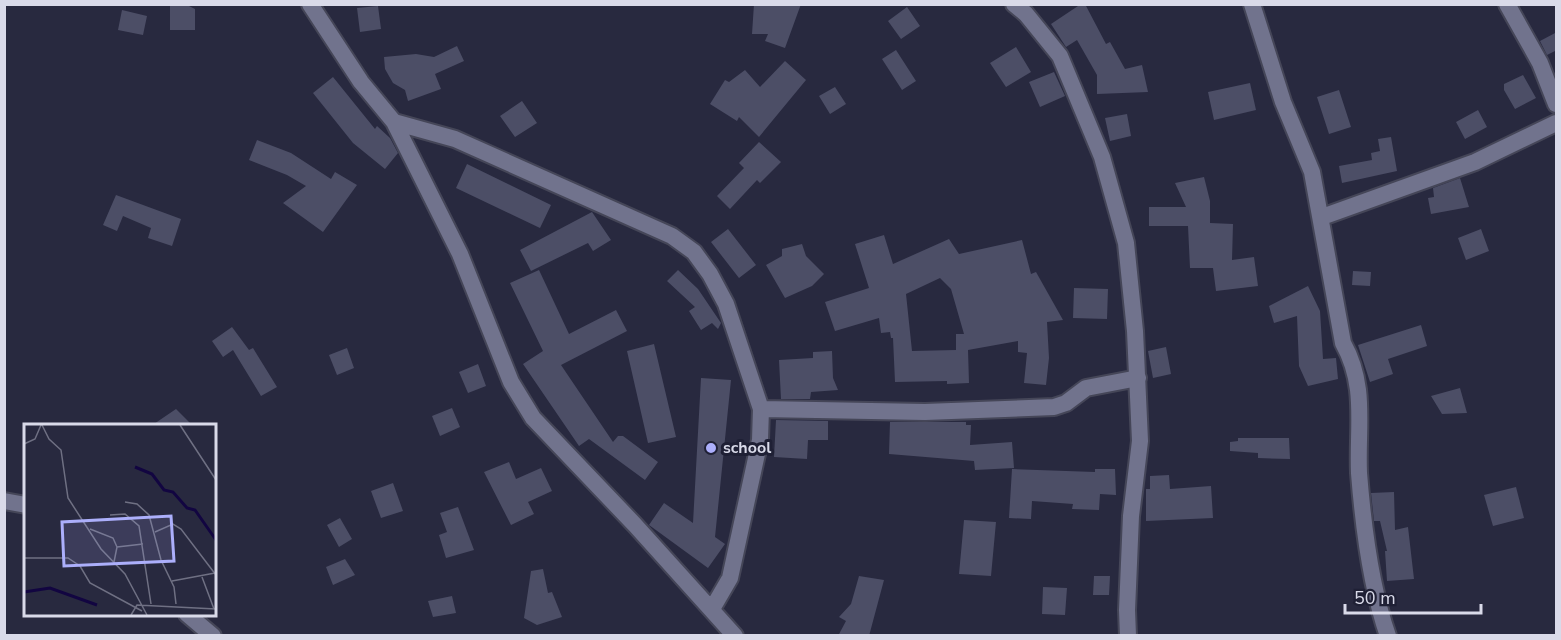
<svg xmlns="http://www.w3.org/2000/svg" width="1561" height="640" font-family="'Nunito Sans',sans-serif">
<rect width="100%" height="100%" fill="#28293f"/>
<path fill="#4c4e66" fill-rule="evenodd" d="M754,4H801L785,48L765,41L768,34H752Z
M1081,4H1085L1106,44L1110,42L1125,69L1142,65L1148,92L1097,94V75L1077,40L1066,47L1051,24Z
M170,5H187L195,9V30H170Z
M378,6L381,29L360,32L357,8Z
M907,7L920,26L901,39L888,21Z
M122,10L147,16L143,35L118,30Z
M1557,32V50L1547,55L1540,41Z
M457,46L464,61L435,74L441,89L408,101L405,90L393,83L385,69L384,57L416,54L434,57Z
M1016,47L1031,72L1006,87L990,63Z
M896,50L916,81L902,90L882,59Z
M785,61L806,80L759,137L739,117L737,121L710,104L725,80L729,82L745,70L760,87Z
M1054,72L1065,96L1040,107L1029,82Z
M1523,75L1536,98L1515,109L1504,90V84Z
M333,77L375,129L377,126L390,138L398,153L385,169L353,143L313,93Z
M1250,83L1256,110L1214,120L1208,92Z
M835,87L846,104L830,114L819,96Z
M1339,90L1351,127L1329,134L1317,97Z
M522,101L537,123L515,137L500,116Z
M1478,110L1487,127L1465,139L1456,122Z
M1127,114L1131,136L1110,141L1105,118Z
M1391,137L1397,171L1342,183L1339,166L1372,160L1371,153L1380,151L1378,139Z
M257,140L291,153L331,179L335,172L357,185L323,232L283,203L306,186L287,175L249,160Z
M759,142L781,162L760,183L757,180L730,209L717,196L744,168L739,163Z
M467,164L551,205L540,228L456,188Z
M1204,177L1210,201V223L1233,224L1232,260L1254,257L1258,286L1216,291L1213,268H1190L1188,226H1149V207H1186L1175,183Z
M1460,178L1469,207L1431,214L1428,198L1434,197L1433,188Z
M116,195L181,219L172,246L148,238L151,228L123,216L117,231L103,225Z
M592,212L611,240L593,251L588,243L531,271L520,250Z
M728,229L756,265L739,278L711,242Z
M1481,229L1489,251L1466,260L1458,238Z
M884,235L893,264L949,239L959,254L1022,240L1031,274L1036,272L1063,320L1047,322L1049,358L1046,385L1024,383L1027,353L1018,352V341L968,350L969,383L947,384V381L895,382L893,338H891L890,332L881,333L879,318L835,331L825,302L869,288L855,244ZM940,278L951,289L964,334H956V350L912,351L906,294Z
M802,244L806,256L824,274L812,286L785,298L766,265L782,256V249Z
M539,270L569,334L616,310L627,331L561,365L613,442L618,436H623L658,462L645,480L589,439L579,446L523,364L543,351L510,283Z
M678,270L698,289L721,323L718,329L712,323L701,330L689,311L695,307L667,281Z
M1353,271L1371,272L1370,286L1352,285Z
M1308,286L1320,311L1323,359L1336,358L1338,379L1308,386L1299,366L1297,316L1274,323L1269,306Z
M1074,288L1108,289L1107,319L1073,318Z
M1421,325L1427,346L1388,359L1393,374L1370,382L1358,345Z
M232,327L249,350L253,348L277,387L261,396L233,350L223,357L212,341Z
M654,344L676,437L648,443L627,351Z
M1166,347L1171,374L1153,378L1148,351Z
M347,348L354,368L337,375L329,355Z
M832,351L833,378L838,390L811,392L810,399H781L779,360L813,358V352Z
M478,364L486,386L468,393L459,372Z
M701,378L731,380L715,537L725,544L708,568L649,525L664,503L693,523Z
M1460,388L1467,413L1442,414L1431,396Z
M452,408L460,427L440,436L432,416Z
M176,409L193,426H151Z
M776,420L828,421V440H808L807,459L774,457Z
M890,422H966V425H971L970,445L1012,442L1014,468L975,470L974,461L889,454Z
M1238,438H1289L1290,459L1258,458V453L1230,451V442L1238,441Z
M509,462L516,479L541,468L552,491L528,502L534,514L511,525L484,472Z
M1012,469L1095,472V469H1115L1116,495L1100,494L1099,510L1072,509L1073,504L1032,501L1031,519L1009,518Z
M1169,475L1170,489L1211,486L1213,518L1146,521V489H1150V476Z
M393,483L403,511L381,518L371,491Z
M1516,487L1524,518L1493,526L1484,495Z
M1394,492L1395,530L1408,527L1414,579L1387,581L1385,551H1387L1380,521H1374L1371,493Z
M458,507L474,550L446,558L439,535L447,532L440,513Z
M340,518L352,539L339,547L327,525Z
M964,520L996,522L991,576L959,574Z
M345,559L355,575L333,585L326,567Z
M543,569L548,593L552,592L562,617L537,625L524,618L531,571Z
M859,576L884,580L869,636H838L846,621L839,617L851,604Z
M1094,576H1110L1109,595H1093Z
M1043,587L1067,588L1065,615L1042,614Z
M452,596L456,613L433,617L428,601Z"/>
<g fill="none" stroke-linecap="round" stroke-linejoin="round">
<defs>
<path id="minor" d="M310,4L361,82L394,122L460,254L511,382L533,418L635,525L735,636
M1014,4L1026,14L1060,56L1102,157L1126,243L1135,331L1140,441L1131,516L1127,610L1128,636
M1252,4L1283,102L1312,172L1343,343C1367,386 1357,426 1359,473C1363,524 1371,588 1388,636
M1507,4L1540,63L1556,104
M394,122L455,139L672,236L694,252L710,274L726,304L761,409L760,440L730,578L712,609
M1322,217L1475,162L1556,123
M761,409L925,412L1054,407L1066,403L1086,388L1138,378
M4,501L26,505
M187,614L213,636"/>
</defs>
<use href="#minor" stroke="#454658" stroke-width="20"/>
<use href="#minor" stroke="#71738d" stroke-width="16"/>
</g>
<circle fill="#acaffb" stroke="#1f2035" stroke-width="2" cx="711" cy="448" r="6"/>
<g text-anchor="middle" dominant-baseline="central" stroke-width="6" stroke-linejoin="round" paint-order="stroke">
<g font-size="16" font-weight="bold" fill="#d9dae9" stroke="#1f2035" text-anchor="start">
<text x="723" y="448">school</text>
</g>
</g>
<g transform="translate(24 424)">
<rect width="192" height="192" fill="#28293f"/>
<path fill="none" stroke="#120541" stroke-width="3" d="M111,43L128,50L140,66L149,68L163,84L171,86L192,116M0,168L26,164L73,181"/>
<path fill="none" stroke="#6f7083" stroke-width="1.5" d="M18,1L25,15L37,26L44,74L77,125L101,150L123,191M156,1L192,56M0,20L11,15L17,1M101,78L113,80L125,91L137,136L150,163L152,180M86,91L101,90L115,102L127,180M66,105L89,114L93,123L90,138M131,108L149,100L157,105L192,151M93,123L119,120M0,134H44L56,142L66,159L118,187M178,153L190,185M148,157L191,149M107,191L113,181L192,185"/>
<path fill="#acaffb" fill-opacity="0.15" stroke="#acaffb" stroke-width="3" d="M147,92L150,137L40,142L38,98Z"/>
<rect width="192" height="192" fill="none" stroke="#d9dae9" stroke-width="3"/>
</g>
<rect width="1561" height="640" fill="none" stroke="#d9dae9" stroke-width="12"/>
<path d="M1345 604v9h136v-9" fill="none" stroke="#d9dae9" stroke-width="3"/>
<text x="1354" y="604" font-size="18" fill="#d9dae9" stroke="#1f2035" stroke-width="4.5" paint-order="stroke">50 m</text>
</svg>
